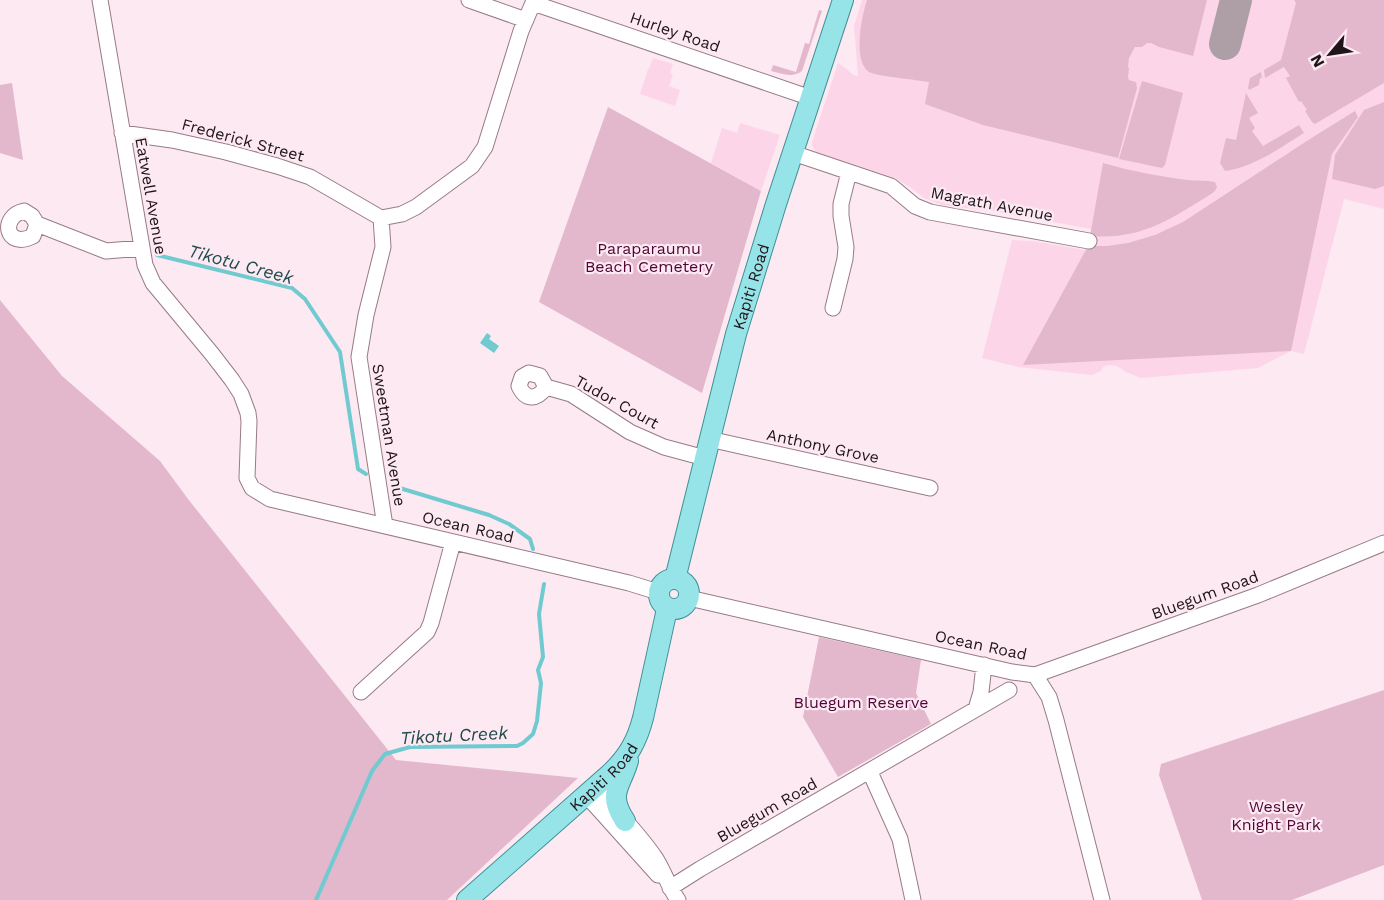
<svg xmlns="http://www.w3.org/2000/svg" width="1384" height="900" font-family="'Work Sans',sans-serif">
<rect width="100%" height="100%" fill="#fce9f2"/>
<path fill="#fcd6e8" d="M862,0H1384V209L1344,199L1304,354L1291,351L1258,368L1141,378L1126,372L1117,366L1108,365L1103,367L1101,371L1092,375L1018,367L982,358L1012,240L1032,241L1086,250L1088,246L1091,229L998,212L942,205L924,198L910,187L895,178L816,152L812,145V142L838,63L847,69L853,75L858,76L854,26Z
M653,58L673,64L670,73L673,74L669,86L680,90L675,106L640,94L648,69H649Z
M740,123L780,135L761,191L711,163L722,128L737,133Z"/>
<path fill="#e3b8cc" d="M867,0H1207L1193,56L1159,47L1151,43H1147L1142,47H1135L1129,58L1128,67L1129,68L1128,77L1129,80L1136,82L1137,88L1118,158L983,125L925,104L929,82C918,80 876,76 869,72C852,61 862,15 867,0Z
M1294,0H1384V83L1315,124L1312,122L1305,111L1307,110L1301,101L1299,102L1286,78L1290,76L1284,67L1265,78L1264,70L1281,60L1296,3Z
M819,10L822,11L802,71C793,78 782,74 771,71L773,65L796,72L805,43L809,44Z
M1261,72L1262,78H1260L1259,85L1249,90L1248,88L1250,78Z
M1142,81L1183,93L1165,165L1162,168L1119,159Z
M12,83L23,160L0,153V85Z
M1246,93L1258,113L1249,118L1255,128L1252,131L1263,146L1299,125L1304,133C1280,148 1254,167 1225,171L1220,163L1226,138L1236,140Z
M1384,102V186L1375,189L1332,179L1335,155L1364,110Z
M608,107L761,191L702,393L539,302Z
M1355,111L1358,117L1332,154L1291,351L1023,365L1088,246H1107L1128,243L1155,235L1183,222L1313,137Z
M1103,163C1130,171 1158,176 1187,180C1196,181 1206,180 1215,182L1217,187L1215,191L1211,194C1169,220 1141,240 1090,236Z
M0,300L62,376L160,461L188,499L396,760L578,778L447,900H0Z
M819,637L921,660L916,693L931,724L838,777L803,717Z
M1384,690V865L1292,900H1202L1159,775L1161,764Z"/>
<path fill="#70cacf" d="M487,333L491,336L489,339L499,346L494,353L480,343Z"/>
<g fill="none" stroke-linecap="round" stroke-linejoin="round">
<path stroke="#70cacf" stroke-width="4" d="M157,255L292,288L305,299L340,352L358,469L366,474
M393,486L489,515L509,524L530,539L533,549
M316,900L372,771L385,754L410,747L517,746L523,743L533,734L537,721L541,683L538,670L543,657L539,614L544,584"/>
<path stroke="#ae9ea6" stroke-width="32" d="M1225,44L1236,0"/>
<defs>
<path id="minor" d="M100,0L145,265L153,283L212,354L232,380L241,394L248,413L249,421L247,478L252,488L270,499L629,583L658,592
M469,0L526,20
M122,133L172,140L226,152L277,166L310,177L381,218
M793,153L891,186L915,206L930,212L1089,241
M37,224L32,216L24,211C0,216 5,250 33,236L37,224L106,251L142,248
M833,308L845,259L846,247L841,216V204L849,172
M546,387L540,376L529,373L522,377L519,386C526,401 537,400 546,387L571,394L630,432L664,447L705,458
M709,439L930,488
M385,526L359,357L366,315L383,247L381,218L402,214L416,207L472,166L485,147L521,31L533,3L811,98
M689,598L1012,672L1035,675L1258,595L1384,543
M1035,675L1049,697L1056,720L1102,900
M361,692L427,632L431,623L453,542
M976,709L981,692L984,665
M870,772L900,839L913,900
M595,787C615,810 639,833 656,859C664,872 669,887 678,900
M586,795L658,875
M670,888L700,869L1009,690"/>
<g id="major">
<circle cx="674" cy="594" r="15"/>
<path id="s1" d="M675,579L736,334L776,204L843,0"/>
<path d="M625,821C607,793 620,788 628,761"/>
<path id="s2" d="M467,900L611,773C628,757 637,741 643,718L667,609"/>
</g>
</defs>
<use href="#minor" stroke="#977b88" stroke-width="17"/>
<use href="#major" stroke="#3f9096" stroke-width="22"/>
<use href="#minor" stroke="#fff" stroke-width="15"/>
<use href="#major" stroke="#96e4e8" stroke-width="20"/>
</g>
<g text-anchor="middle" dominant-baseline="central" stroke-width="4.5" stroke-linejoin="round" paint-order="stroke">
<g font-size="16" fill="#1f1419" stroke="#fce9f2">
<text transform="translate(675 32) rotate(19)">Hurley Road</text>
<text transform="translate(243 140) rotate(15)">Frederick Street</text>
<text transform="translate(151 196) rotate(80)">Eatwell Avenue</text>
<text transform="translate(992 204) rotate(11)">Magrath Avenue</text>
<text stroke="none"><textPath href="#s1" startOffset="302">Kapiti Road</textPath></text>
<text transform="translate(617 402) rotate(29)">Tudor Court</text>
<text transform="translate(389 435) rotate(81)">Sweetman Avenue</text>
<text transform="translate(823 446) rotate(12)">Anthony Grove</text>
<text transform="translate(468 527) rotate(13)">Ocean Road</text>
<text transform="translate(1205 595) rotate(-20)">Bluegum Road</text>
<text transform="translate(981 645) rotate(12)">Ocean Road</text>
<text stroke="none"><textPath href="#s2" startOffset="184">Kapiti Road</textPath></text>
<text transform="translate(767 810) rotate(-30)">Bluegum Road</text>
</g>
<g font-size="16" fill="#510536" stroke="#fce9f2">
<text x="649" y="248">Paraparaumu<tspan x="649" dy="18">Beach Cemetery</tspan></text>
<text x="861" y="702">Bluegum Reserve</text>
<text x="1276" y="806">Wesley<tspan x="1276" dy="18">Knight Park</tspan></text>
</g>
<g font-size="18" font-style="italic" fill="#214b4e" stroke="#fce9f2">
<text transform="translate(241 264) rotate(15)">Tikotu Creek</text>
<text transform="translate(454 735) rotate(-3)">Tikotu Creek</text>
</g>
</g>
<g transform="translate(1330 54) rotate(241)" stroke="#fce9f2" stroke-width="4.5" paint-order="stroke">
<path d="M0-4.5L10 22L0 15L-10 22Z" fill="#1f1419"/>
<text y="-9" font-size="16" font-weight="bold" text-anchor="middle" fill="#1f1419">N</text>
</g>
</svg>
